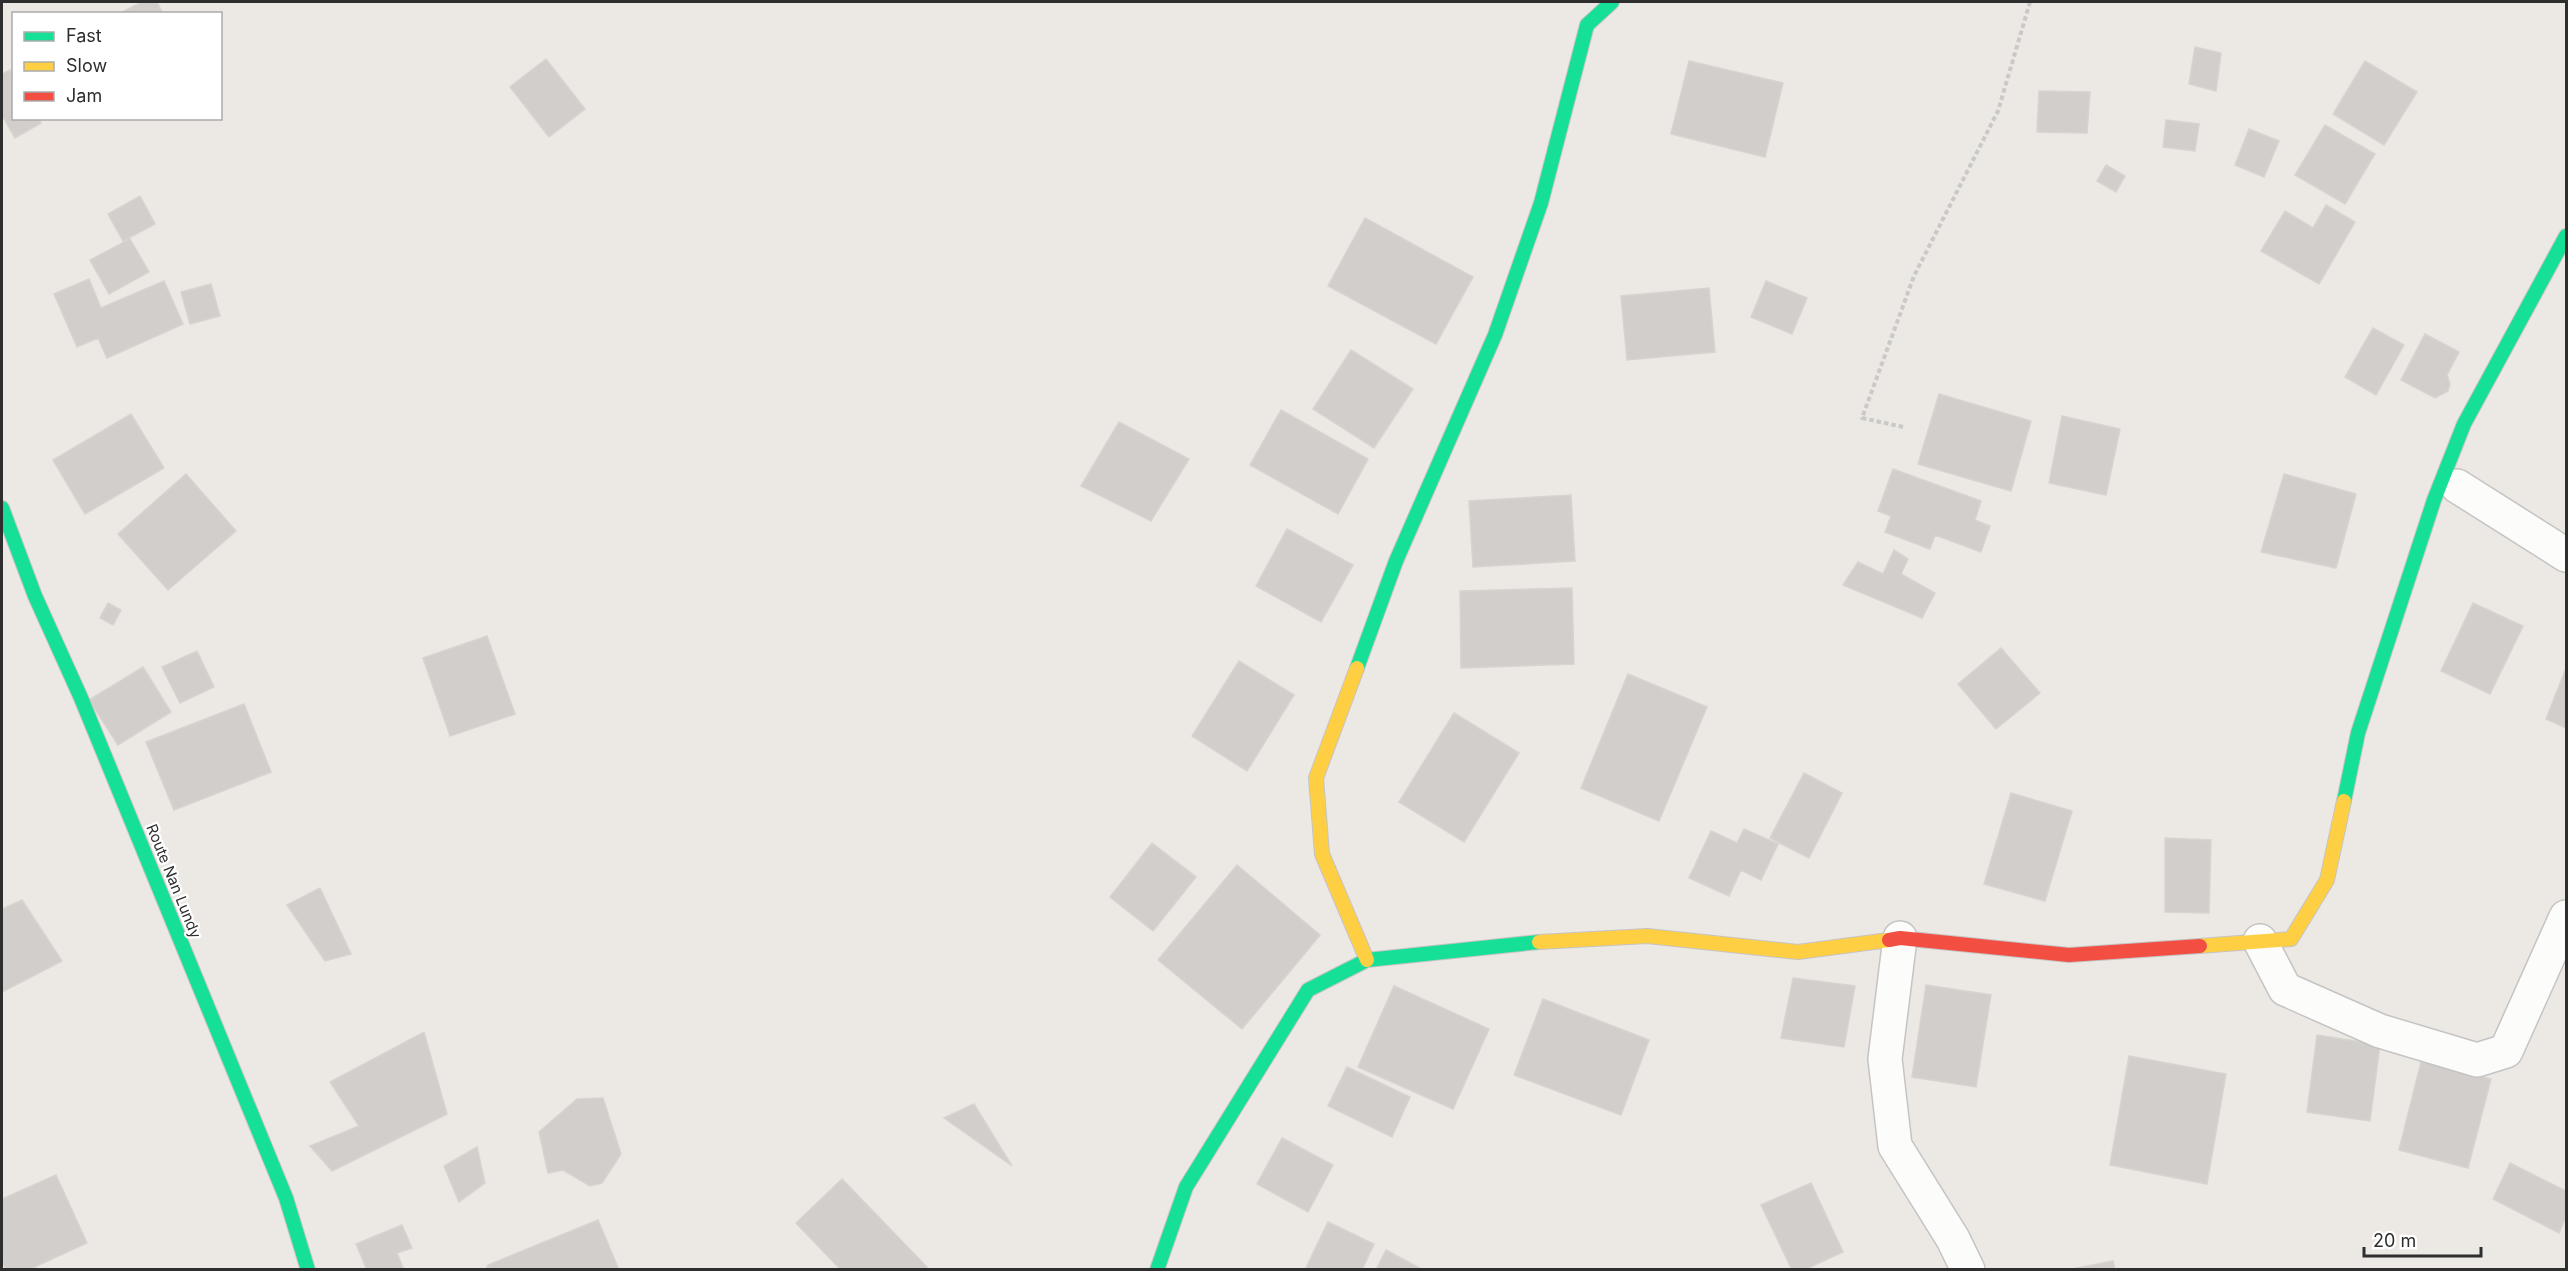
<svg xmlns="http://www.w3.org/2000/svg" width="2568" height="1271" font-family="Inter,sans-serif">
<rect width="100%" height="100%" fill="#ece8e4"/>
<path fill="#d1cecb" stroke="#d7d4d0" stroke-width="1.5" d="M142,2H157L163,14H118Z
M2195,47L2221,53L2216,91L2189,84Z
M546,59L585,109L549,137L510,87Z
M1689,61L1783,83L1765,157L1671,134Z
M2365,61L2417,92L2384,145L2333,114Z
M10,70L14,77V118H38L41,123L15,138L2,115V74Z
M2039,91L2090,92L2087,133L2037,132Z
M2166,120L2199,124L2195,151L2163,147Z
M2325,125L2375,154L2345,204L2295,175Z
M2249,129L2279,141L2264,177L2235,165Z
M2106,165L2125,176L2116,192L2097,181Z
M140,196L155,224L123,241L108,214Z
M2326,205L2355,222L2319,284L2261,251L2285,211L2313,228Z
M1365,218L1473,277L1436,344L1328,286Z
M130,239L149,272L109,294L90,260Z
M89,279L101,308L164,281L183,324L107,358L98,338L77,347L54,294Z
M1766,281L1807,298L1792,334L1751,317Z
M211,284L220,316L190,324L181,292Z
M1709,288L1715,352L1627,360L1621,296Z
M2373,328L2404,345L2376,395L2345,377Z
M2425,334L2459,352L2447,375L2450,384L2448,391L2435,398L2401,380Z
M1351,350L1413,389L1374,448L1313,409Z
M1939,394L2031,421L2011,491L1918,464Z
M1281,410L1368,459L1338,514L1250,465Z
M131,414L164,468L85,514L53,460Z
M2062,416L2120,429L2106,495L2049,483Z
M1119,422L1189,459L1151,521L1081,486Z
M1893,469L1981,501L1975,520L1990,526L1981,552L1935,535L1930,549L1885,532L1891,516L1878,511Z
M186,474L236,531L168,590L118,534Z
M2284,474L2356,494L2336,568L2261,552Z
M1571,495L1575,561L1473,567L1469,501Z
M1287,529L1353,565L1321,622L1256,586Z
M1894,550L1908,559L1901,574L1935,593L1922,618L1843,585L1858,562L1883,574Z
M1572,588L1574,664L1461,668L1460,591Z
M108,603L121,610L113,625L100,618Z
M2473,603L2523,626L2490,694L2441,671Z
M487,636L515,714L450,736L423,658Z
M2001,648L2040,693L1996,729L1958,684Z
M197,651L214,687L180,703L162,667Z
M1239,661L1294,695L1247,771L1192,736Z
M143,667L171,712L118,745L89,700Z
M2566,668V728L2546,719Z
M1628,674L1707,707L1659,821L1581,788Z
M244,704L271,772L174,810L146,742Z
M1454,713L1519,753L1464,842L1399,802Z
M1804,773L1842,793L1809,858L1770,838Z
M2011,793L2072,811L2045,901L1984,884Z
M1744,829L1778,844L1761,880L1741,870L1729,896L1689,878L1711,831L1737,843Z
M2165,838L2211,840L2209,913L2165,912Z
M1152,843L1196,877L1153,931L1110,897Z
M1237,865L1320,935L1242,1029L1158,960Z
M320,888L351,954L325,961L287,905Z
M22,900L62,961L2,992V909Z
M1793,978L1855,986L1844,1047L1781,1038Z
M1926,985L1991,995L1976,1087L1912,1077Z
M1394,986L1489,1029L1453,1109L1358,1067Z
M1543,999L1649,1040L1621,1115L1514,1075Z
M424,1032L447,1114L332,1171L310,1146L359,1126L330,1082Z
M2317,1035L2380,1045L2370,1121L2307,1112Z
M2129,1056L2226,1074L2207,1184L2110,1165Z
M2421,1062L2491,1079L2468,1168L2399,1150Z
M1347,1067L1410,1097L1392,1137L1328,1106Z
M603,1098L621,1154L602,1183L590,1186L563,1170L548,1173L539,1132L577,1099Z
M974,1104L1012,1166L944,1118Z
M1282,1138L1333,1165L1308,1212L1257,1184Z
M477,1147L485,1183L459,1202L444,1166Z
M2510,1163L2566,1191V1217L2559,1233L2493,1199Z
M56,1175L87,1243L28,1270H6L2,1259V1199Z
M842,1179L927,1267L925,1270H841L796,1223Z
M1811,1183L1843,1252L1804,1270H1792L1761,1205Z
M598,1220L619,1270H486L488,1265Z
M1328,1222L1374,1244L1362,1270H1305Z
M402,1225L412,1248L397,1253L404,1270H367L356,1244Z
M1386,1250L1423,1270H1376Z
M2113,1261L2115,1270L2072,1269Z"/>
<g fill="none" stroke-linecap="round" stroke-linejoin="round">
<defs>
<path id="street" d="M2457,486L2566,555
M1900,938L1885,1059L1895,1146L1953,1239L1968,1270
M2260,941L2285,989L2380,1031L2477,1060L2506,1051L2566,917"/>
<path id="fast" d="M2,508L35,596L81,698L286,1198L308,1270
M1357,668L1396,561L1495,335L1541,203L1587,25L1612,2
M2344,801L2358,733L2434,500L2464,424L2566,236
M1157,1270L1186,1187L1308,990L1367,960L1539,942"/>
<path id="slow" d="M1357,668L1316,778L1322,854L1367,960
M1539,942L1647,936L1798,952L1889,940
M2200,946L2291,939L2327,880L2344,801"/>
<path id="jam" d="M1889,940L1900,938L2069,955L2200,946"/>
</defs>
<use href="#street" stroke="#c5c4c5" stroke-width="36"/>
<use href="#fast" stroke="#c5c4c5" stroke-width="16"/>
<use href="#slow" stroke="#c5c4c5" stroke-width="16"/>
<use href="#jam" stroke="#c5c4c5" stroke-width="16"/>
<path stroke="#c9c9c8" stroke-width="4" stroke-dasharray="4.5 3" stroke-linecap="butt" d="M1903,427L1862,418L1914,276L1998,111L2030,2"/>
<use href="#street" stroke="#fcfcfb" stroke-width="33"/>
<use href="#fast" stroke="#16e098" stroke-width="14"/>
<use href="#slow" stroke="#ffcf43" stroke-width="14"/>
<use href="#jam" stroke="#f24e42" stroke-width="14"/>
</g>
<g text-anchor="middle" dominant-baseline="central" stroke-width="4.5" stroke-linejoin="round" paint-order="stroke">
<g font-size="15" fill="#2e2e2e" stroke="#fff">
<text transform="translate(174 881) rotate(68)">Route Nan Lundy</text>
</g>
</g>
<rect width="2568" height="1271" fill="none" stroke="#2e2e2e" stroke-width="6"/>
<rect x="12" y="12" width="210" height="108" fill="#ffffff" stroke="#ababab" stroke-width="1.5"/>
<rect x="24" y="32" width="30" height="9" fill="#16e098" stroke="#ababab" stroke-width="1.5"/>
<text x="66" y="42" font-size="18" fill="#2e2e2e">Fast</text>
<rect x="24" y="62" width="30" height="9" fill="#ffcf43" stroke="#ababab" stroke-width="1.5"/>
<text x="66" y="72" font-size="18" fill="#2e2e2e">Slow</text>
<rect x="24" y="92" width="30" height="9" fill="#f24e42" stroke="#ababab" stroke-width="1.5"/>
<text x="66" y="102" font-size="18" fill="#2e2e2e">Jam</text>
<path d="M2364 1247v9h117v-9" fill="none" stroke="#2e2e2e" stroke-width="3"/>
<text x="2373" y="1247" font-size="18" fill="#2e2e2e" stroke="#ffffff" stroke-width="4.5" paint-order="stroke">20 m</text>
</svg>
